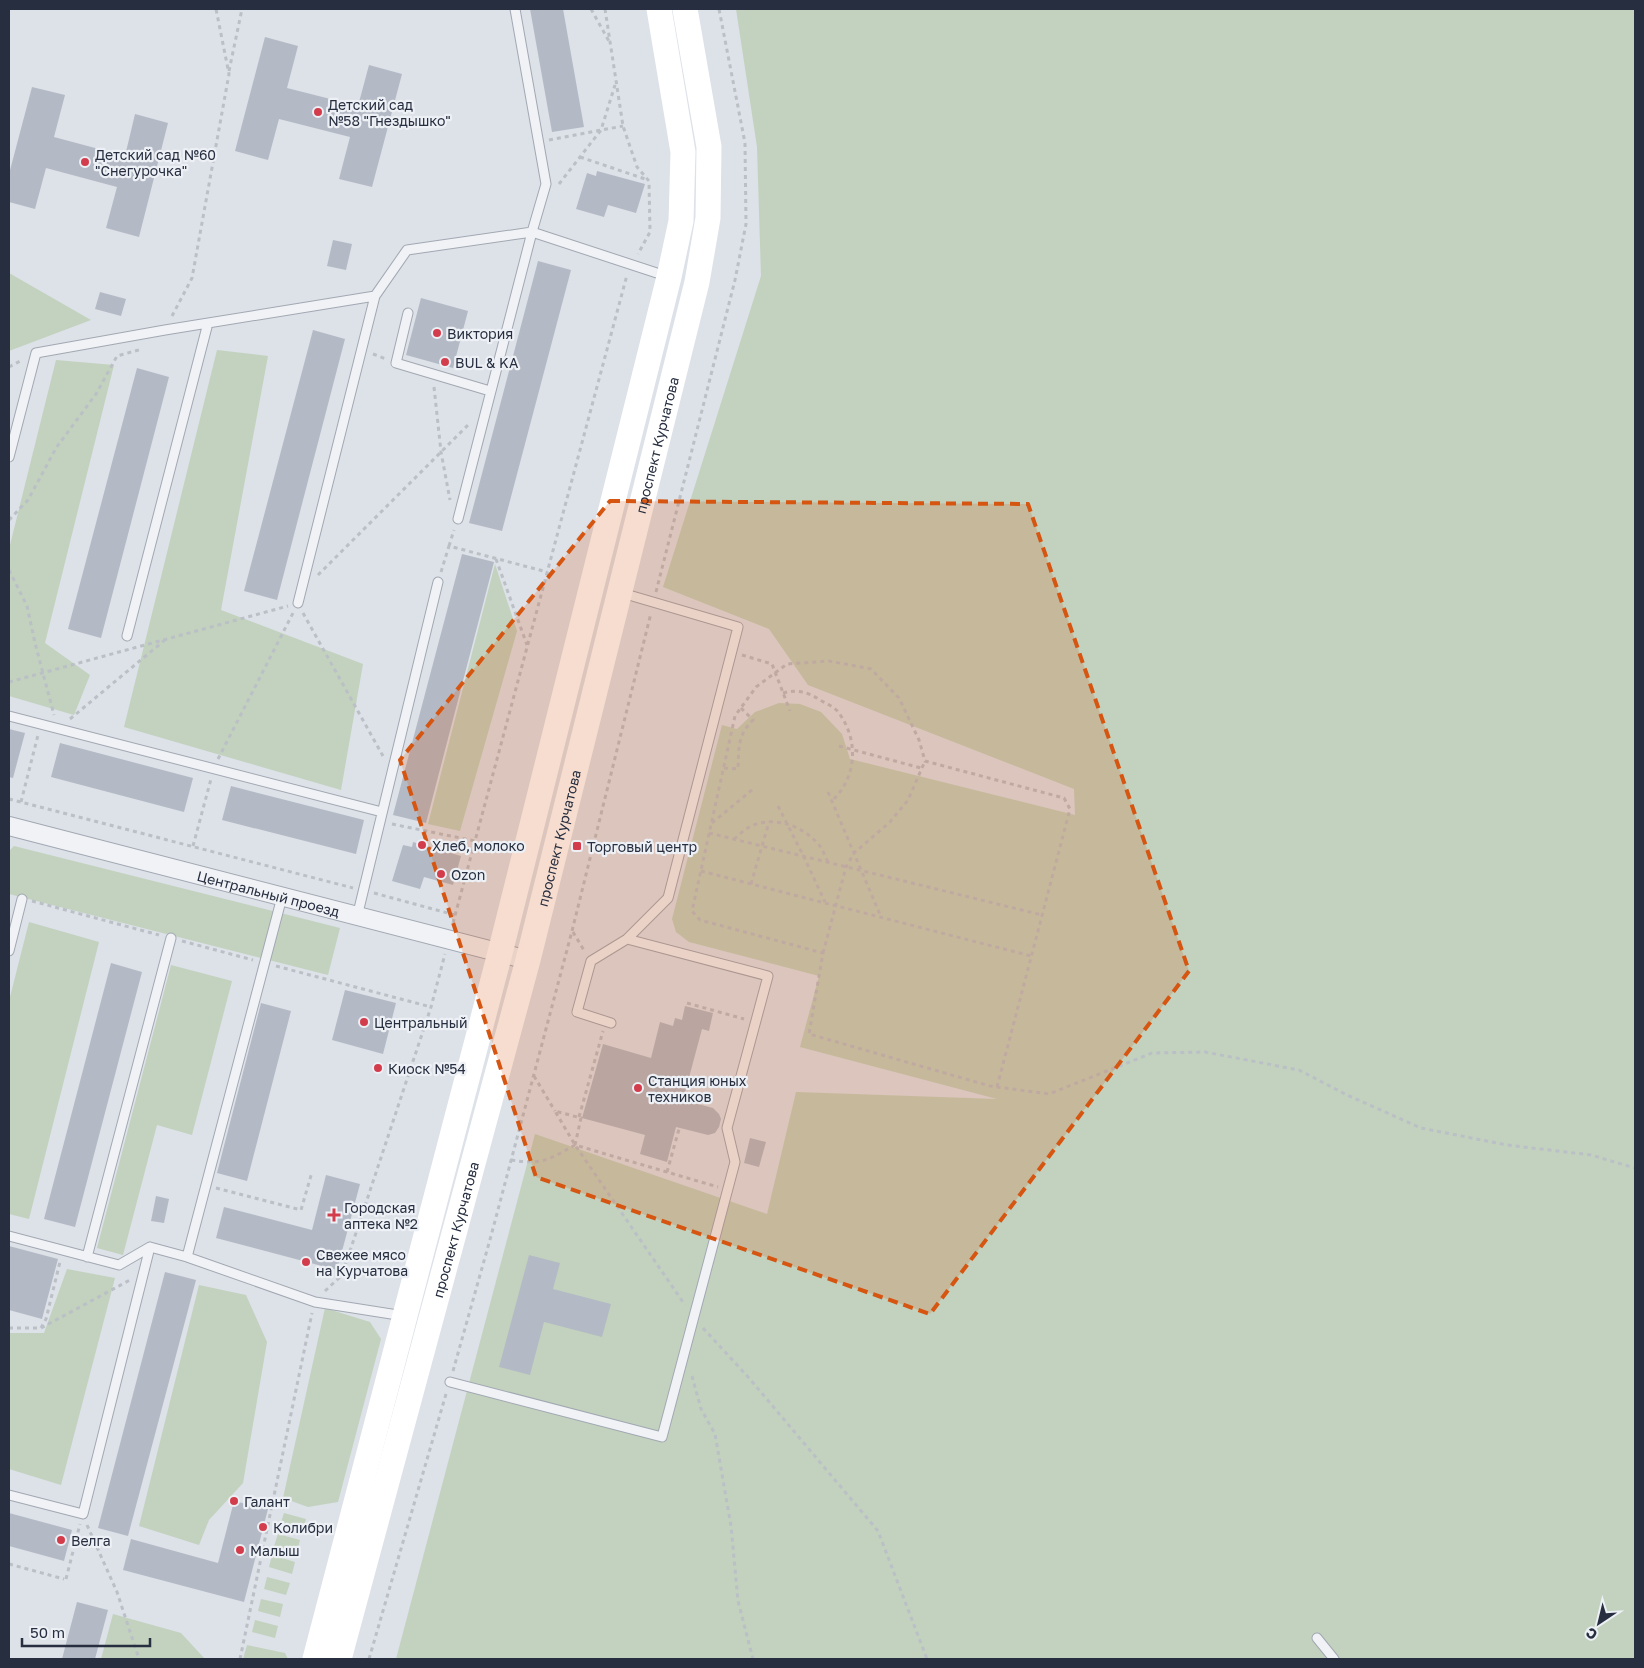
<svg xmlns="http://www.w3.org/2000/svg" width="1644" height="1668" font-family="'Golos Text',sans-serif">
<rect width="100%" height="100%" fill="#dde1e8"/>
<path fill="#c2d2be" d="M736,9H1635V1659H396L535,1134L767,1214L796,1092L997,1099L800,1047L819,976L689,942L676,932L672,919L722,725L737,729L755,712L779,703L800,704L821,712L842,734L850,759L1075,815L1074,789L808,685L769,629L663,587L761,276L757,147Z
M9,273L91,320L9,351Z
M217,350L268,356L221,610L363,664L341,790L124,727Z
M56,360L114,365L45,643L90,675L74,715L9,696V549Z
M495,564L517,631L460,831L428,824Z
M14,846L340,928L328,975L9,894V851Z
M29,922L99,942L29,1219L9,1214V1001Z
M171,965L232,981L192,1135L157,1125L123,1255L97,1248Z
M67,1269L115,1278L61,1485L9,1469V1333H44Z
M199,1285L246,1295L267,1342L243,1483L209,1520L199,1545L139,1526Z
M325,1308L370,1322L381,1339L338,1502L308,1507L283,1498Z
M284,1513L306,1519L303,1531L280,1525Z
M278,1534L300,1540L297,1552L274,1546Z
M272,1555L295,1562L292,1574L269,1567Z
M267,1577L290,1583L286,1595L264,1589Z
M261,1599L283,1604L280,1617L258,1611Z
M113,1614L181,1633L205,1659H101Z
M255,1620L278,1626L275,1638L252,1632Z
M247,1645L285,1653L288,1659H243Z"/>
<path fill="#b4bac5" d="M530,9H563L584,127L552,132Z
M265,37L298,46L287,88L358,106L369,65L402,74L372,187L339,179L350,137L279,119L268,160L235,151Z
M32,87L65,95L54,137L125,156L135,114L168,123L139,237L106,228L117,187L46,168L35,209L9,202V174Z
M597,171L645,184L636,213L608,205L604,217L576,209L587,173L596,176Z
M333,240L352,244L346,270L327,266Z
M538,261L571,270L502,531L469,523Z
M100,292L126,299L121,316L95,309Z
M421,298L468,311L453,368L406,355Z
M313,330L345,339L277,600L244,591Z
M137,368L169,377L101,638L68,629Z
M462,554L494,562L426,823L393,815Z
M9,729L25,733L13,778L9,777Z
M60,743L193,778L184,812L51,777Z
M231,786L364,820L356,854L222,820Z
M413,842L461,856L453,885L424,877L420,889L392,881L403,845L412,847Z
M111,963L142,972L75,1227L44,1219Z
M345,990L396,1003L383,1054L332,1040Z
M261,1003L291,1011L247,1181L217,1173Z
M685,1006L713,1013L709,1031L702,1029L683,1100L713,1108L719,1114L721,1119L719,1127L715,1133L708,1135L676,1127L667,1162L640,1154L645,1135L582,1118L603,1044L651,1058L660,1022L673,1026L675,1018L682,1020Z
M750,1138L766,1142L759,1167L744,1163Z
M326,1175L360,1184L337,1270L216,1238L224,1207L312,1230Z
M156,1196L169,1199L164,1223L151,1221Z
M9,1246L58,1259L42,1319L9,1310Z
M529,1255L560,1263L553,1289L611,1304L602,1337L544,1322L530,1375L499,1367Z
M165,1272L196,1280L128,1536L98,1528Z
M234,1501L268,1509L244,1602L123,1570L131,1539L218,1563Z
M9,1513L72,1530L64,1561L9,1546Z
M77,1602L108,1610L95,1659H62Z"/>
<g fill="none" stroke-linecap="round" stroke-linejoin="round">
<defs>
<path id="lane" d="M408,313L396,363L490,391
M9,457L36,353L165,330L375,296L407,250L532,232L546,184L515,9
M458,519L532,232L666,276
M298,603L375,296
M127,636L208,323
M9,716L382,812
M357,917L438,582
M9,951L22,899
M611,1023L577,1012L591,961L627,939L668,898L738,627L622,593
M9,1236L119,1265L150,1247L187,1257L315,1302L404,1316
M87,1257L171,938
M187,1257L282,897
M450,1382L662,1437L735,1162L727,1128L768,976L627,939
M9,1495L83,1514L150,1247
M1317,1638L1334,1659"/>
<g id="street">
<path id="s1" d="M9,826L528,960"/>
</g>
</defs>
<use href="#lane" stroke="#a2a8b2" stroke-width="11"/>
<use href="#street" stroke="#a2a8b2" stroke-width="20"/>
<path stroke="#bbbfc6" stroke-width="3" stroke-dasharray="4 4" stroke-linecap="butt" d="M591,9L610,43
M605,9L623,126L637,167L649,181L650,232L638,254
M229,71L242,9
M549,140L623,126
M580,157L648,180
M559,184L601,130L615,85
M172,316L192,278L229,74L216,9
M373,354L386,359
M9,367L22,360
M434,387L441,452L450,500
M9,520L28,500L56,448L96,394L117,356L142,349
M449,546L454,530
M496,559L527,645
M9,570L27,606L35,643L54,715
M441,572L449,546L547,572
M318,575L469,424
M656,592L735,280L746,224L745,143L719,9
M303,613L383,756
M742,655L772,664L790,711
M9,682L288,606
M783,693C797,689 808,692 820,700C825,703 835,707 839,713C859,741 857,777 832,801
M70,719L166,639
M839,746L921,768
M218,759L293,613
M724,768L738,769C739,748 737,736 753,720L741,708
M828,792L881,917
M9,799L353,888
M21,802L38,735
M778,806L804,857L825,902
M712,823L752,790
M392,824L475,841
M709,833L1042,915
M734,839C738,836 742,832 746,829C769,814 802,824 819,845C823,849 825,857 828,862
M193,846L211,779
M701,871L1031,956
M751,884L769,822
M374,893L455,915
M32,901L159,935
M453,923L627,275
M573,932L585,952
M182,941L253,960
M823,953L846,867L854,853L890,822L908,800L925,761
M276,966L431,1007
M687,1003L744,1019
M534,1076L555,1111
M997,1087L1070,809L1064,798L925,761L919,740L899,698L871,669L829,661L787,664L756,687L735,716L692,911L700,920L823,953L809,1034L990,1086L1049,1094L1152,1053L1205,1052L1299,1070L1347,1095L1421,1128L1507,1145L1591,1155L1635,1168
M579,1117L603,1031
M575,1145L581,1118L555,1111L575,1145L685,1305
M511,1160C542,1165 548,1160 575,1145L718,1187
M667,1172L679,1129
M216,1188L301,1210L312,1172
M325,1291L342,1275L431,1007L445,954
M9,1328H41L130,1280
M41,1328L46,1319L60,1262
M703,1328L749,1378L878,1531L927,1659
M453,1371L491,1236L572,931L651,613
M692,1376L701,1409L715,1434L731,1526L738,1601L753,1659
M87,1525L117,1592L139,1659
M9,1564L64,1579
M66,1579L80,1524
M240,1659L312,1313
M369,1659L446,1394"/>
<use href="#lane" stroke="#f0f2f6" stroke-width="9"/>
<use href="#street" stroke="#f0f2f6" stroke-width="18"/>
<g stroke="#fff" stroke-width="25">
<path d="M315,1659L500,953L669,277L681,221L683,152L659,9"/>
<path id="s2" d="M339,1659L528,960L697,282L708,218L709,147L685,9"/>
</g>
</g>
<path fill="#d55511" fill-opacity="0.2" stroke="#d55511" stroke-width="4" stroke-dasharray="10 6" stroke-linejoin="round" d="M610,501L1028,504L1189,971L930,1314L536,1177L400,760Z"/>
<g fill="#d33c4b" stroke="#edf0f5" stroke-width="2">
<circle cx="318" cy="112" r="5"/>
<circle cx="85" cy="162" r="5"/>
<circle cx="437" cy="333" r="5"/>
<circle cx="445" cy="362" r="5"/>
<circle cx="422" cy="845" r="5"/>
<rect x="572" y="841" width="10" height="10" rx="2.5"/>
<circle cx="441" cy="874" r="5"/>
<circle cx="364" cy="1022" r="5"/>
<circle cx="378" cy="1068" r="5"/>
<circle cx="638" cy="1088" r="5"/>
<path d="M331.5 1207.5h5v5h5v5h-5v5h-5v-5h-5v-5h5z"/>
<circle cx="306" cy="1262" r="5"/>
<circle cx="234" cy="1501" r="5"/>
<circle cx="263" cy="1527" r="5"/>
<circle cx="61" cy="1540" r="5"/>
<circle cx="240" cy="1550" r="5"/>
</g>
<g text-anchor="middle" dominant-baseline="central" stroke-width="4.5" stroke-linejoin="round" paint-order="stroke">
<g font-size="14" fill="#262e3f" stroke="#edf0f5" text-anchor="start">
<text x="328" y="104">Детский сад<tspan x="328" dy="16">№58 "Гнездышко"</tspan></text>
<text x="95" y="154">Детский сад №60<tspan x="95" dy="16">"Снегурочка"</tspan></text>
<text x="447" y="333">Виктория</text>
<text x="455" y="362">BUL &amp; KA</text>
<text x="432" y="845">Хлеб, молоко</text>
<text x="587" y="846">Торговый центр</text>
<text x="451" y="874">Ozon</text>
<text x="374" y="1022">Центральный</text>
<text x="388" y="1068">Киоск №54</text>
<text x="648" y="1080">Станция юных<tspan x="648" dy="16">техников</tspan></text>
<text x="344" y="1207">Городская<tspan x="344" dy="16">аптека №2</tspan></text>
<text x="316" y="1254">Свежее мясо<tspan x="316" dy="16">на Курчатова</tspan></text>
<text x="244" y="1501">Галант</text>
<text x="273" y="1527">Колибри</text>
<text x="71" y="1540">Велга</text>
<text x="250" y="1550">Малыш</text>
</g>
<g font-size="14" fill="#262e3f" stroke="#edf0f5">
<text stroke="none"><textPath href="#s2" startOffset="1255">проспект Курчатова</textPath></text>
<text stroke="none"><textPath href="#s2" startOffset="850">проспект Курчатова</textPath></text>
<text stroke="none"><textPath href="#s1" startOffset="268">Центральный проезд</textPath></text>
<text stroke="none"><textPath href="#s2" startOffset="445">проспект Курчатова</textPath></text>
</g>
</g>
<rect width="1644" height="1668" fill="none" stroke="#262e3f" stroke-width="20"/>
<g transform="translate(1599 1623) rotate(215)" stroke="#edf0f5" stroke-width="4" paint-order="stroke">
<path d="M0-4L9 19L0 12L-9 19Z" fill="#262e3f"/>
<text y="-8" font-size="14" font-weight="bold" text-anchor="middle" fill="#262e3f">С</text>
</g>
<path d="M22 1638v8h128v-8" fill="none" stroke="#262e3f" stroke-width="2.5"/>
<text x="30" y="1638" font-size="15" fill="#262e3f" stroke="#edf0f5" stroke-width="4" paint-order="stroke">50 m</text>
</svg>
